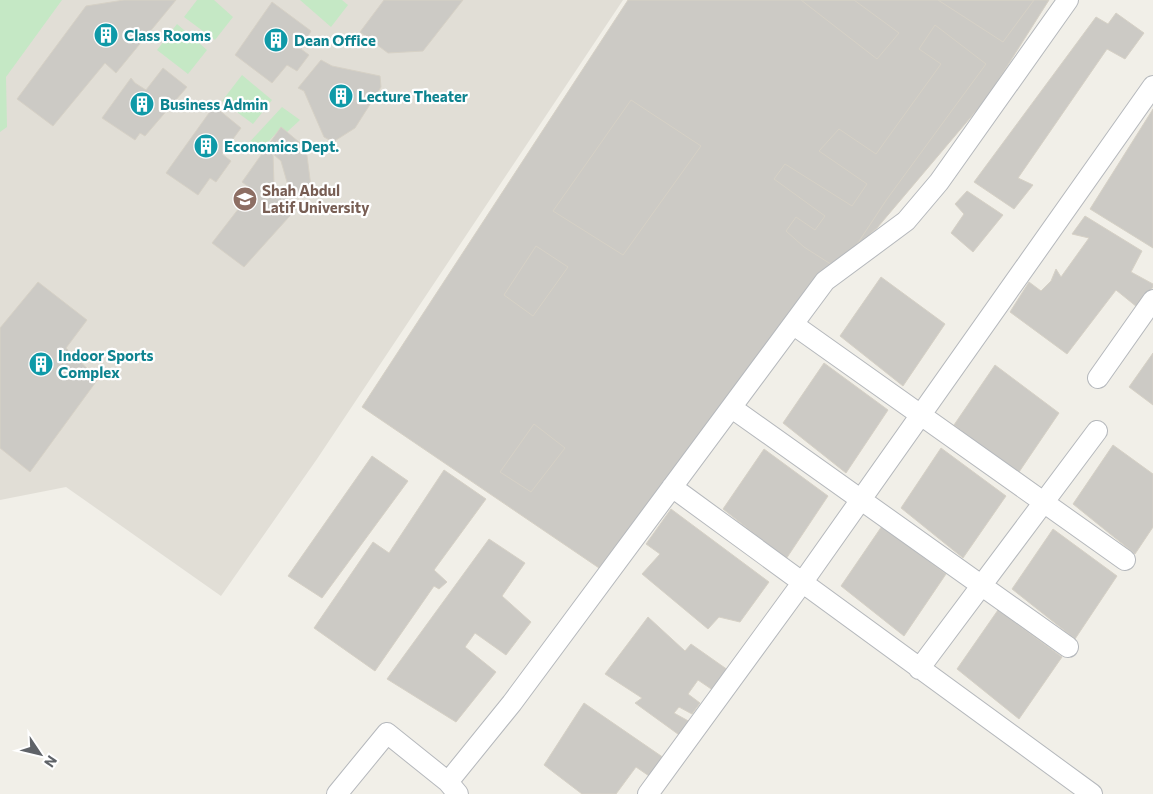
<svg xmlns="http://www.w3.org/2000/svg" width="1153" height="794" font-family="Commissioner,sans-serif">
<rect width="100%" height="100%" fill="#f1efe8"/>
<path fill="#e1ded6" d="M0,0H623L317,459L221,596L66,487L0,500Z"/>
<path fill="#c5e8c5" d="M0,0H62L6,77L7,127L0,132Z
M197,0H214L233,17L215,40L184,17Z
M300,0H342L348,5L331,27Z
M177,24L207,50L188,74L157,50Z
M242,75L272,100L253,124L222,101Z
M282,107L300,120L287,132L281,128L256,155L245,147Z"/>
<path fill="#cccac5" stroke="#d6d1c6" d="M124,0H176L116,73L105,63L53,126L17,99L86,6Z
M384,0H463L423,51L388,53L360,32Z
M628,0H1049L987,98L877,228L812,285L599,568L362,407Z
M801,0H854L899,33L877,59Z
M938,0H1034L1003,42Z
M272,2L311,31L301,49L309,55L297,71L287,65L272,83L235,55Z
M1116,13L1144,33L1125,59L1107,49L1018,178L1033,185L1014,209L974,182L1096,17L1108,24Z
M935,25L986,64L887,199L840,270L804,247L786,231L796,217L815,230L825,216L774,179L785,164L852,206L867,184L819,151L839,129L876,154L941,64L919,49Z
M321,60L332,66L380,76L381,87L355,128L333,142L324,137L304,91L298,88Z
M163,68L187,87L145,136L140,133L135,140L102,118L131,78L135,83L146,90Z
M631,100L701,146L623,255L553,211Z
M214,106L241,128L222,154L231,161L216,182L210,178L198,195L166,173Z
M1153,109V248L1090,209Z
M281,127L306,148L311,187L301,197L289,189L281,161L273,154L274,185L297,208L244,267L212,243L253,190L242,182Z
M967,191L1003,215L973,252L951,233L964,214L955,204Z
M1085,216L1142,251L1131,272L1153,284V287L1137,307L1116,290L1067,354L1010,312L1029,282L1041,291L1051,281L1056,269L1061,277L1089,238L1072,234Z
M536,246L568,267L533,316L504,295Z
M881,277L945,324L903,386L840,336Z
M38,282L87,320L66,348L98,379L30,472L0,448V328Z
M1153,353V405L1129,387Z
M824,363L888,410L846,473L783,423Z
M995,365L1059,413L1017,475L954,425Z
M534,424L565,448L531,492L500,472Z
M1113,445L1153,474V527L1135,554L1073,504Z
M941,448L1006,496L963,558L901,508Z
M764,449L828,496L786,559L723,509Z
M372,456L408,481L322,598L288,576Z
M444,470L486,499L434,570L447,582L439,589L434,586L375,671L314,628L373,542L389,553Z
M671,509L769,582L740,622L719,617L708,629L642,574L660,554L646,544Z
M882,526L946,574L904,636L841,586Z
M1053,529L1117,576L1075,639L1012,589Z
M489,539L525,563L502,596L531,622L506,655L475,633L465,647L496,672L456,722L387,679Z
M998,610L1062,657L1019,719L957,669Z
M648,617L685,651L691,644L735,675L720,695L698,680L688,694L700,703L692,714L679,707L674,713L692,723L682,737L635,703L642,698L605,674Z
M584,703L664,758L652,778L636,767L616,794H582L544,765Z"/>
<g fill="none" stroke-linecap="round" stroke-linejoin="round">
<defs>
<path id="street" d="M794,325L1125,560
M1098,378L1153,300
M732,408L1068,647
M672,487L1092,794
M919,669L1097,431
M448,782L512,703L825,281L906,221L939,182L1068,0
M337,794L387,733L448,782L458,794
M648,794L802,583L1153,86"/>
</defs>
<use href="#street" stroke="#b5b8bc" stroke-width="22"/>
<use href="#street" stroke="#fff" stroke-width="20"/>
</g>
<defs>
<symbol id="building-disc" viewBox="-11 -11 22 22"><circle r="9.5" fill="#0f9aa8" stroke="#fff"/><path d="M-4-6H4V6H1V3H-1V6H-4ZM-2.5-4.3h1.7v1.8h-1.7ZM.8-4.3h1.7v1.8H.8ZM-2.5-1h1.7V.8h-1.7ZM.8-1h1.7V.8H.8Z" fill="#fff"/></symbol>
<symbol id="university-disc" viewBox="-11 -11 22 22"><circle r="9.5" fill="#8d6e63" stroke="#fff"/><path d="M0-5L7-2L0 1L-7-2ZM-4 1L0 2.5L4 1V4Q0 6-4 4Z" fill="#fff"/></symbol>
</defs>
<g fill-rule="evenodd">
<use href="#building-disc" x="92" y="21" width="28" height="28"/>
<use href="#building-disc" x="262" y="26" width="28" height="28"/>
<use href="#building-disc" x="327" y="82" width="28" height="28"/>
<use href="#building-disc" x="128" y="90" width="28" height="28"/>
<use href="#building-disc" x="192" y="132" width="28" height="28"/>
<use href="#university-disc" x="231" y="185" width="28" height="28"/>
<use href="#building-disc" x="27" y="350" width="28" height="28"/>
</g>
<g text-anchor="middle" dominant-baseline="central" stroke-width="4.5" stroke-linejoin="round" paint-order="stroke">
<g font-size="15" font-weight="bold" fill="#0d838f" stroke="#fff" text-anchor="start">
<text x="124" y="35">Class Rooms</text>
<text x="294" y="40">Dean Office</text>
<text x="358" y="96">Lecture Theater</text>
<text x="160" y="104">Business Admin</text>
<text x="224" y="146">Economics Dept.</text>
<text x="58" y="355">Indoor Sports<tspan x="58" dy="17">Complex</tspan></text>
</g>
<g font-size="15" font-weight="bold" fill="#785e54" stroke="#fff" text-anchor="start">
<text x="262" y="190">Shah Abdul<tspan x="262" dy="17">Latif University</tspan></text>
</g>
</g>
<g transform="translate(40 754) rotate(125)" stroke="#ffffff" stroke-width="4" paint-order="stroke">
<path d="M0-4L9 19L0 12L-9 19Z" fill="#5f6368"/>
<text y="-8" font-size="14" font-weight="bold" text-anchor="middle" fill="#5f6368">N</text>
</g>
</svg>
